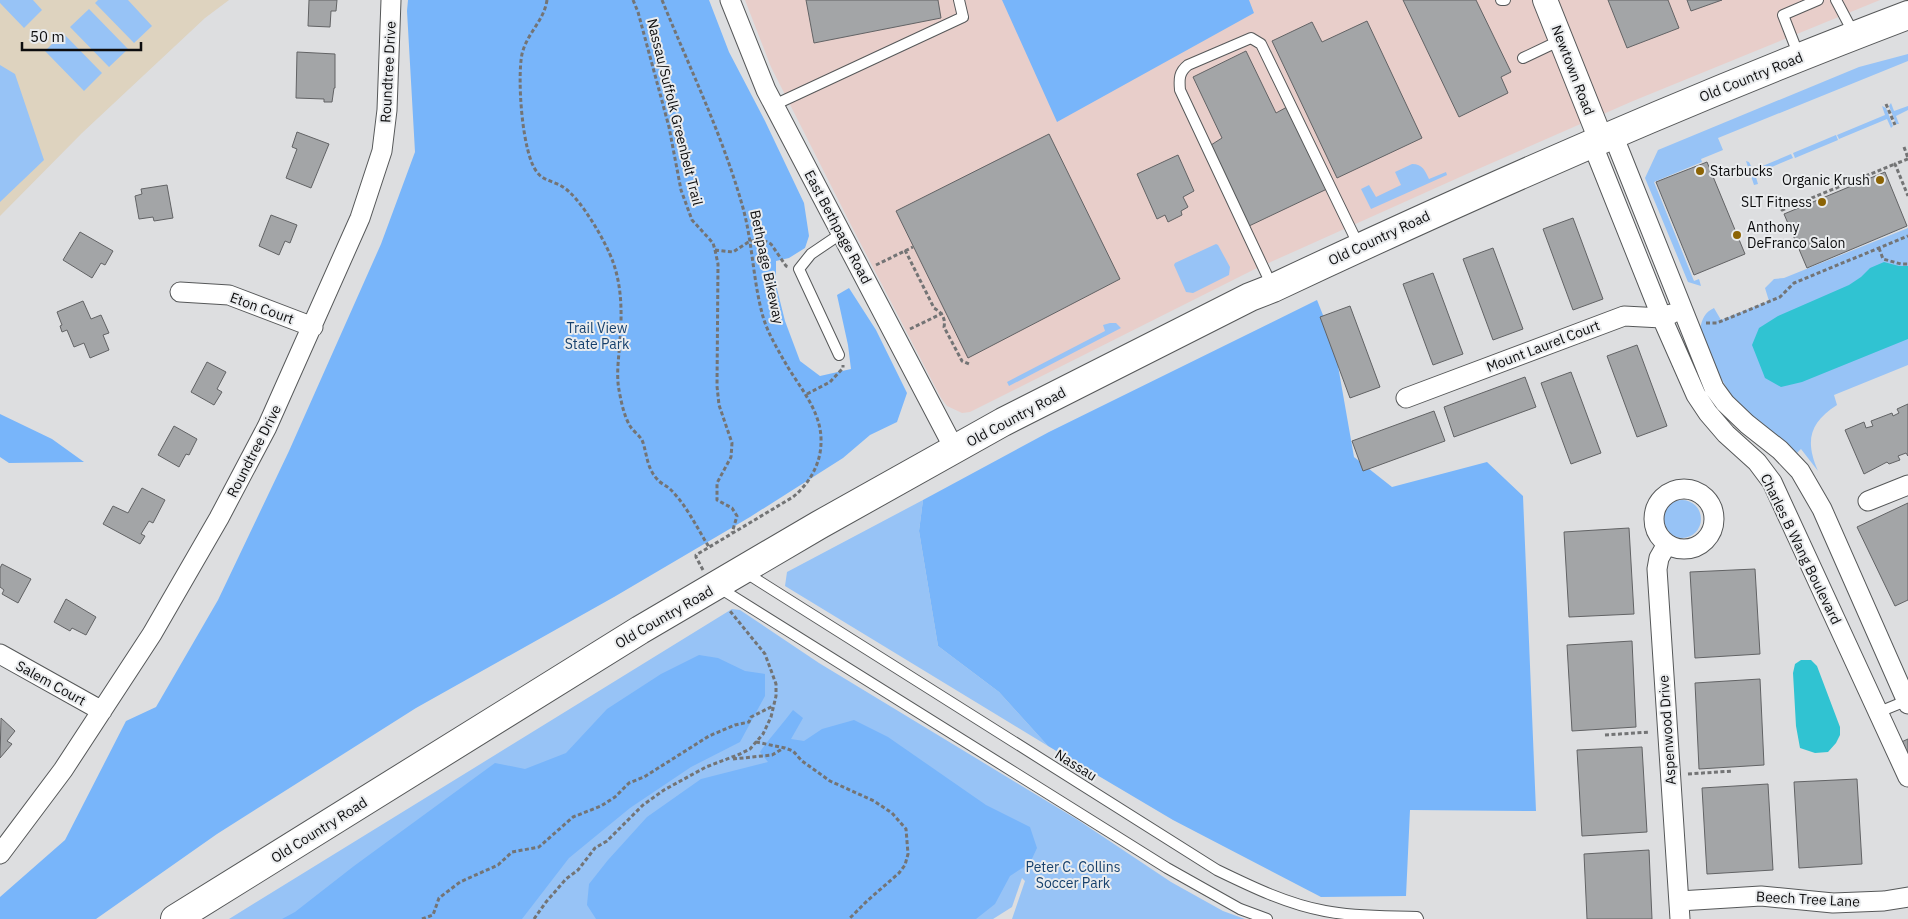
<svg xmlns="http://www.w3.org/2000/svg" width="1908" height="919" font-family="'IBM Plex Sans',sans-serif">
<rect width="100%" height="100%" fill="#dddee0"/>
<path fill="#e8ceca" d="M745,0H1880L1633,101L1469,173L1253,270L970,412L962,413L947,406L941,398L852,227L771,67Z"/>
<path fill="#ded3bf" d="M0,0H229L205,18L82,133L0,216Z"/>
<path fill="#97c3f6" d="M0,0H33L42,10L24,28L0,3Z
M98,0H128L152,26L134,43L95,3Z
M89,9L128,49L109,67L70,27Z
M63,33L102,73L84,91L45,51Z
M1908,54V61L1718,138L1723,150L1701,159L1702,162L1654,182L1694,281L1699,279L1701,286L1688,282L1645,178L1658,150L1859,67Z
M0,65L15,74L44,160L0,202Z
M1891,103L1894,111L1908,106V110L1896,116L1899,124H1896L1889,106Z
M1882,106L1886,108L1893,126L1891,128L1887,119L1839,139L1837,135L1885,115Z
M1836,135L1838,140L1795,158L1793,153Z
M1791,154L1793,158L1755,174L1758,184L1754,185L1746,161L1749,162L1753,170Z
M1412,164C1423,164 1425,171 1429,179L1446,172L1447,175L1371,209L1361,189L1369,185L1376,197L1401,185L1395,172Z
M1908,228V365L1834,395L1837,405C1809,423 1805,441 1818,471L1801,449L1797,453C1779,435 1756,422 1740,405C1720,384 1711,355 1700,329C1702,319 1705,312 1714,308L1721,320L1769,301L1765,288L1774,279L1784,278Z
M1216,244L1218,245L1230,267L1229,275L1193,293L1186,292L1174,265L1175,263Z
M1110,323H1116L1121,328L1009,386L1007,382L1105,331L1103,325Z
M923,500L919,531L938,646L999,692L1048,746L785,586L787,572Z
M1663 519a19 19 0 1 1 38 0a19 19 0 1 1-38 0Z
M732,609L740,610L819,663L1078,820L1171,882L1223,911L1245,919H1012L1025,881L1022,878L1012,907L993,919H229Z"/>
<path fill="#78b5fa" d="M408,0H709L729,52L765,121L804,203L809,236L805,248L789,258L776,261V285L785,321L800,361L820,376L851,369L848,345L837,295L849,288L876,330L907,393L897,422L870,435L843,458L750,517L614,597L416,708L217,834L96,919H0V897L65,840L126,721L156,707L218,600L289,451L381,244L415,152L407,11Z
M1002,0H1249L1254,13L1057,122Z
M1317,300L1334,343L1354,457L1392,487L1487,462L1523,496L1536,811L1410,810L1406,896L1321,897L1173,820L1048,746L999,692L938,646L919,531L923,500L1049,432Z
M0,414L52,439L84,462L9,463L0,457Z
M699,655L718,658L745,671L765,674V696L740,742L691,767L630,808L569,858L522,919H282L295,912L354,866L495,763L525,769L566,753L607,709L661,674Z
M793,710L803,718L791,739L804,741L822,729L854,720L888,737L986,805L1030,827L1037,848L1030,863L1010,876L995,904L976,919H596L587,905L589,884L608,860L647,817L701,779L768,762L760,752C770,737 782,725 793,710Z"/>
<path fill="#30c3d2" d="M1884,262L1899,266H1908V339L1802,382L1781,387L1765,378L1752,345L1759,328L1778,316L1849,285L1861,277L1870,268Z
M1801,660H1811L1817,666L1840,727V735L1836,743L1828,752L1815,753L1800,748L1796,726L1793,673L1795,664Z"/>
<path fill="#a3a5a7" stroke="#626365" d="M309,0H337L336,11H331L330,27L308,26Z
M806,0H938L941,18L814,43Z
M1403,0H1476L1511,72L1501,77L1508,93L1459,117Z
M1608,0H1668L1679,28L1627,48Z
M1687,0H1722L1691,11Z
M1367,21L1422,138L1337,178L1272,41L1312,22L1322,42Z
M1246,51L1276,113L1287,107L1327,189L1249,226L1211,145L1222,138L1193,77Z
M297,52L335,54V88H334L332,102H324V99L296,98Z
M297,132L329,144L311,188L286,178L297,149L292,147Z
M1049,134L1120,279L968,358L896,211Z
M1178,155L1194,191L1183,197L1188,207L1181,211L1182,215L1168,222L1165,215L1157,219L1137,174Z
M1707,162L1745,254L1694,275L1656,182Z
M1885,172L1907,226L1807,268L1784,214Z
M167,185L173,218L154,221L153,217L139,219L135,196L142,194L141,189Z
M271,215L297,225L290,243L285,241L279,255L259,246Z
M1573,218L1603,299L1573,310L1543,229Z
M80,232L113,251L105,265L101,263L92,278L63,260Z
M1493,248L1523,329L1493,340L1463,259Z
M1433,273L1463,354L1433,365L1403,284Z
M83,301L91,319L101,315L109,333L103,335L109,350L90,358L84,343L74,347L67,330L62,332L60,326L62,325L57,312Z
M1350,306L1380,387L1350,398L1320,317Z
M1637,345L1667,426L1637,437L1607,356Z
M207,362L226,372L217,389L222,392L214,405L191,392Z
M1571,372L1601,453L1571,464L1541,383Z
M1525,377L1536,407L1454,437L1444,407Z
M1908,404V456L1906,453L1898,456L1900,460L1889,464L1887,462L1864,474L1845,430L1864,422L1866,428L1873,426L1871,421L1892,413L1893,416L1899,413L1897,409Z
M1434,411L1445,441L1363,471L1352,441Z
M174,426L197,439L189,455L186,454L179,467L158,455Z
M142,488L165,500L153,523L149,521L141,534L145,536L140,544L103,524L113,506L128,513Z
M1908,503V600L1895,606L1857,527Z
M1629,528L1634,614L1569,617L1564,532Z
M2,564L31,579L18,603L2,594L4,590L0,587V568Z
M1755,569L1760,654L1695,658L1690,572Z
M66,599L96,617L86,635L72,628L70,631L54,622Z
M1632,641L1636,727L1572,731L1567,645Z
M1760,679L1764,765L1699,769L1695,683Z
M1,718L15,731L7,741L12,744L0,758Z
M1908,739V755L1886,749Z
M1642,747L1647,832L1582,836L1577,750Z
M1857,779L1862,864L1799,868L1794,782Z
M1768,784L1773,870L1707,874L1702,788Z
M1649,850L1652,919H1587L1584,854Z"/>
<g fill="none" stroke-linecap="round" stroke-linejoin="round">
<defs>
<path id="service" d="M1501,0H1505
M1836,0L1854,34
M1799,56L1783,15L1818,0
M1523,58L1561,40
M774,105L963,17L959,0
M1272,286L1180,90C1179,79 1179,72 1188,65L1251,38L1261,44L1359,246
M839,355L799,269L811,254L842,233
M743,571L1217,870C1252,887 1287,904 1325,911C1355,917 1387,916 1417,917L1418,919
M718,587L1167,868L1240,909L1267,919
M1879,712L1908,700"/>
<path id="minor" d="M730,0L766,90L955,450
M1613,135L1714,388L1725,403L1747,424L1780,450L1800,471L1822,509L1908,704
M1592,143L1662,318L1696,395L1708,413L1726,434L1757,462L1772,482L1908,777
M180,292L229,295L313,327
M1406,398L1624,316L1662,318L1671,314
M1654 519a30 30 0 1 1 60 0a30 30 0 1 1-60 0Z
M1868,501L1908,485
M1667,544L1659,558L1657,569L1680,919
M0,654L102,711
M0,854L63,770L152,634L219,518L267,427L360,218L382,151L387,110L391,0
M1679,901L1761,896L1833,903L1884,901L1908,897"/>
<path id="tertiary" d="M1545,0L1601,140"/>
<path id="primary" d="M175,919L640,630L819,525L1003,422L1250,297L1273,288C1481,190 1692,97 1908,15"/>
</defs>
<use href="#service" stroke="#565859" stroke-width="12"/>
<use href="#minor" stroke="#565859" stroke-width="21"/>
<use href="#tertiary" stroke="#565859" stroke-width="26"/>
<use href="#primary" stroke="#565859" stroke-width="30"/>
<path stroke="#737475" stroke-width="3" stroke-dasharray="4 2.5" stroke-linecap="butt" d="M547,0C544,21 527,33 522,54C517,78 522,154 537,172C543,181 554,181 563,187C580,197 606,242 613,262C622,287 622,314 620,340C619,356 616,374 619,390C621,401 624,416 630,426C633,431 639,435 642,440C647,452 646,467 657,479C660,483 665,485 669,488C686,504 697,528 709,547
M633,0L638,12L669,127L681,190L692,220L713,243L715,250L718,264L717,386L719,405L732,443L731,457L717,483V500L732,508L737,516L732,533
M662,0C690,69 723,136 743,208C753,244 753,284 764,320C769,335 778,350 786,364C800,388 822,412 821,442C821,464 809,484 793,497L696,555V557L703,570
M1886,104L1895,125
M1904,147L1908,158
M1908,159L1895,164L1908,196
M1780,203L1782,210L1895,164
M1879,248L1883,259L1901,264H1908
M715,250L733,252L750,241L763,240L771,244L786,266L789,267
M905,250L934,308C941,312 946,318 944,327L962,361L969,364
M876,265L913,247
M1706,323H1717L1780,297L1794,283L1908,236
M910,329L945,312
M807,394L830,382L843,368V365
M1605,735L1650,732
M756,742L785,748L793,751L802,761L830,781L874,801L892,813L906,829L908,854L905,865L899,873L867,901L849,919
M733,759L772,755L784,748
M1688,774L1733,771
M422,919L433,915L439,898L460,882L498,865L512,852L539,847L573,817L601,806L615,797L629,783L644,777L709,736L735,725L749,722L751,717L773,706
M534,919L546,902L566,879L578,870L595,848L607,841L643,805L664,790L706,767L740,754L750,749L763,734L771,717L776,696V684L765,654L730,611"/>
<use href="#service" stroke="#fff" stroke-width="10"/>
<use href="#minor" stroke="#fff" stroke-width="19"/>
<use href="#tertiary" stroke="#fff" stroke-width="24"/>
<use href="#primary" stroke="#fff" stroke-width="28"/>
</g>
<g fill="#8c6405" stroke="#eaecee" stroke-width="2">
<circle cx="1700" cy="171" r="5"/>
<circle cx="1880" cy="180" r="5"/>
<circle cx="1822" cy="202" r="5"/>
<circle cx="1737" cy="235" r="5"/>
</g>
<g text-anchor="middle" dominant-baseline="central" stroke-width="4" stroke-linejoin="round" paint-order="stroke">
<g font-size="14" fill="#0c0c0d" stroke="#eaecee">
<text transform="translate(1573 70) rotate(69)">Newtown Road</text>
<text transform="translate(388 72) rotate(-87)">Roundtree Drive</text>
<text transform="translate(1751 77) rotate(-22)">Old Country Road</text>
<text transform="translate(675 112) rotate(76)">Nassau/Suffolk Greenbelt Trail</text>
<text transform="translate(838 227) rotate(62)">East Bethpage Road</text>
<text transform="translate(1379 238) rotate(-25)">Old Country Road</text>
<text transform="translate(767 267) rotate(78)">Bethpage Bikeway</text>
<text transform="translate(262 308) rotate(20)">Eton Court</text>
<text transform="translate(1543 346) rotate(-21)">Mount Laurel Court</text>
<text transform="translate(1016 417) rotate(-28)">Old Country Road</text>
<text transform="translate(254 451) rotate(-63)">Roundtree Drive</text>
<text transform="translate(1801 549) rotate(64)">Charles B Wang Boulevard</text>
<text transform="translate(664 617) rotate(-30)">Old Country Road</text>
<text transform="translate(51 683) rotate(29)">Salem Court</text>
<text transform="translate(1667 730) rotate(-94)">Aspenwood Drive</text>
<text transform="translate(1076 765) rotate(32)">Nassau</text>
<text transform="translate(319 830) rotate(-32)">Old Country Road</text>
<text transform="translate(1808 899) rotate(3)">Beech Tree Lane</text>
</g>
<g font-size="14" fill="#0c0c0d" stroke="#eaecee" text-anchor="start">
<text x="1710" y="171">Starbucks</text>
<text x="1870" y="180" text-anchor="end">Organic Krush</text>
<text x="1812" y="202" text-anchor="end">SLT Fitness</text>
<text x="1747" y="227">Anthony<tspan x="1747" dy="16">DeFranco Salon</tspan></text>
</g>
<g font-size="14" fill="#17416d" stroke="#eaecee">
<text x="597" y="328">Trail View<tspan x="597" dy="16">State Park</tspan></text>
<text x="1073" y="867">Peter C. Collins<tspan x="1073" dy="16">Soccer Park</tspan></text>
</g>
</g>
<path d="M22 42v8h119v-8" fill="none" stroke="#0c0c0d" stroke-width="2.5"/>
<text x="30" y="42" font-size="15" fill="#0c0c0d" stroke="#eaecee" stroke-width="4" paint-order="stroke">50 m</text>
</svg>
